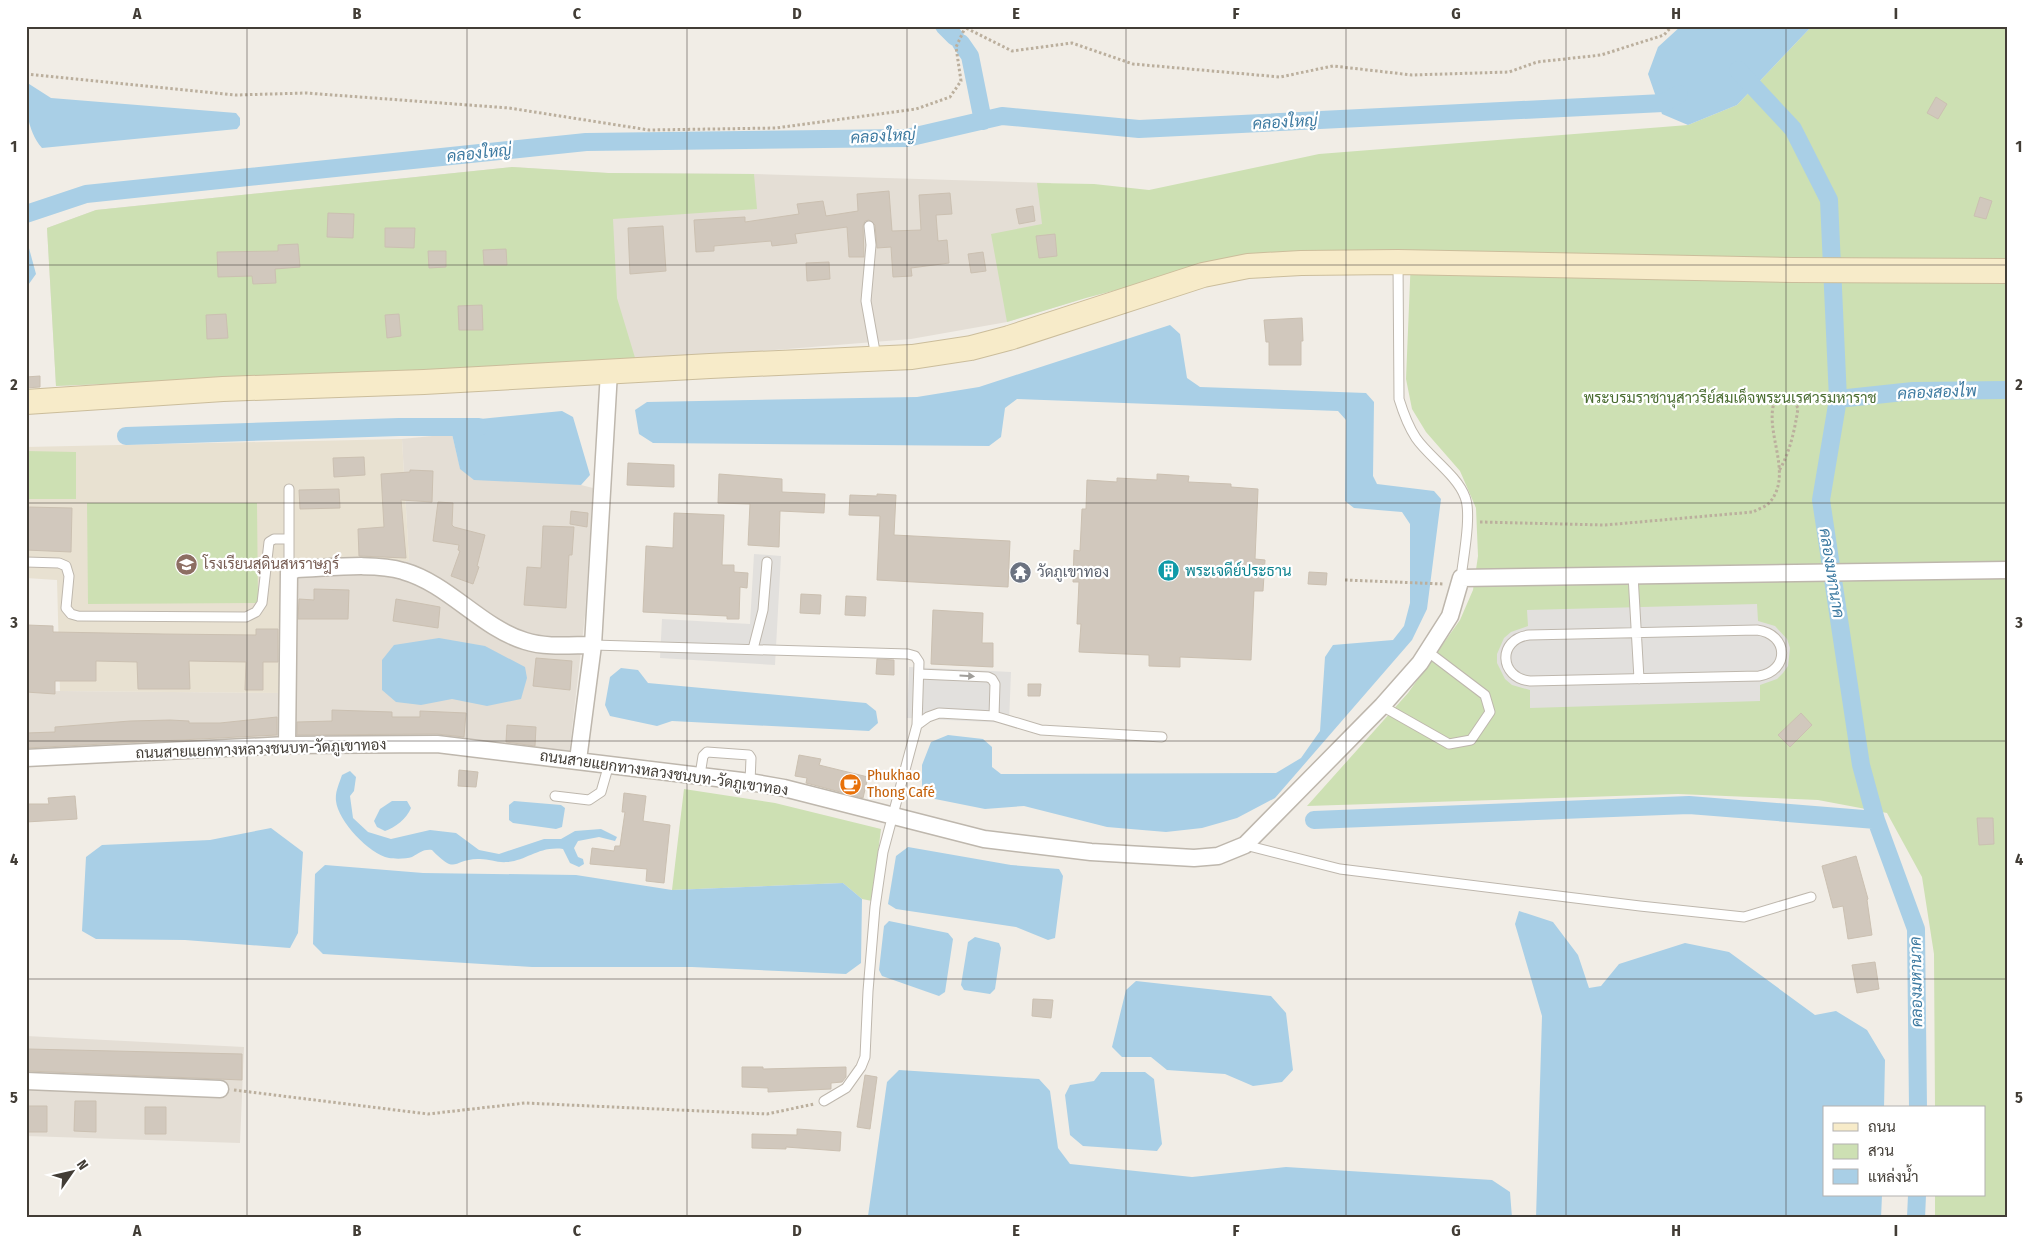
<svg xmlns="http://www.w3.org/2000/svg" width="2033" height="1244" font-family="'Fira Sans Condensed',Sarabun,sans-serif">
<rect width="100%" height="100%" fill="#f1ede6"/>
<path fill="#e4ded5" d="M512,167L608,173L754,174L1051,183L1075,301L1007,322L911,339L636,361L56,386L47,228L96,210Z
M452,434L460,468L581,485L593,488L585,615L569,755L474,743L26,751V693L60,691L285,693V567L409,561L402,439Z
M26,1036L244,1047L240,1143L26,1136Z"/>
<path fill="#e8e1d1" d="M402,439L409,561L285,567L286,693L60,691L57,580L26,578V447Z"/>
<path fill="#cde0b3" d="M1812,26H2007V1218H1935V1195H1984V1108H1935L1934,954L1922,877L1887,813L1818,800L1678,794L1307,806L1408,693L1460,620L1473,590L1478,556L1476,508L1460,471L1426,432L1412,409L1406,379L1411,257L1177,274L1086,298L1007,322L991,234L1042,224L1037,183L1094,184L1149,190L1319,154L1688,125L1737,105Z
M512,167L608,173L754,174L757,209L613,219L617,298L636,361L56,386L47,228L96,210Z
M26,451L76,452V499H26Z
M87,503H257L258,603L88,604Z
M684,789L775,803L881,829L872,901L862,899L843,883L672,890Z"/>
<path fill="#e2e0dd" d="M754,554L781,556L775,665L660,658L662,619L750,624Z
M1757,604L1758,621L1775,626L1787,639L1790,648L1788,666L1783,673L1777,679L1760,685V701L1530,708V690L1512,685L1505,679L1497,663V654L1504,638L1511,632L1528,626L1527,610Z
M909,667L1011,672L1009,723L907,718Z"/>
<path fill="#a9cfe6" d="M1681,26H1812L1737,105L1688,125L1662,114L1648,74L1658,47Z
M26,82L51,98L236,113L240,118V125L237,129L42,148C26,129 26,106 26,82Z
M26,237L36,274L26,288Z
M1170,325L1180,334L1187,378L1200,387L1366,393L1374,402L1373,476L1377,484L1434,491L1441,499L1427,609L1412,640L1275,798L1237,818L1202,828L1166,832L1107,827L1024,806L985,809L935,799L922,788V765L931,742L948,735L983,739L992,747V767L1001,774L1276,773L1301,758L1320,731L1325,657L1333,645L1393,640L1404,626L1410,603V524L1402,512L1354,508L1345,501L1346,420L1338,411L1017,399L1005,408L1001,437L989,446L653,443L639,434L635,410L647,402L917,397L979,387Z
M562,411L573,417L590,475L581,485L474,480L460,469L452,434L460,421Z
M439,638L485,646L525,667L527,678L521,699L487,706L452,699L421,705L396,702L382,690V660L394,645Z
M621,668L638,670L648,683L866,703L876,711L878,723L869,731L672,721L657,726L610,716L605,705L610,677Z
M350,771L356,777L354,791L350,796L353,818L368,832L391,839L430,830L456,833L479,850L499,854L544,839H561L575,831L601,829L617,837L615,841L599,837L578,841L574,848L578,857L583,859L584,864L579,867L570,863L563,849C538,846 527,861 507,862C498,863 489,859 480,859C452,858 458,877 432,850C423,849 420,853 412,857C407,859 394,859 389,858C369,854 338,821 336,801C335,792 339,784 342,775Z
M392,801H407L411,808C407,818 395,828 385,831L377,827L374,821L380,809Z
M514,801L561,805L565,808L562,827L556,829L513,823L509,820V805Z
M271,828L303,852L298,933L290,948L185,940L96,939L82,931L86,857L102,845L210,840Z
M908,847L1011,865L1059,869L1063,876L1055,938L1048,940L1016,927L896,909L888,904L896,856Z
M325,865L423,873L576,875L672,890L843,883L862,899L861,963L846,974L692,967H532L323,954L313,944L315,874Z
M1519,911L1553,922L1578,955L1589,988L1601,986L1619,964L1685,943L1729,952L1815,1015L1836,1011L1867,1030L1885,1060L1884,1108H1824V1195H1882L1881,1218H1536L1542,1016L1515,924Z
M889,921L948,933L953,939L945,992L939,996L882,976L879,970L884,926Z
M975,937L999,943L1001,948L995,989L990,994L964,990L961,985L968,942Z
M1136,981L1271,996L1286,1013L1293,1070L1282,1082L1253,1086L1225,1074L1167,1070L1151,1057H1122L1112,1047L1126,990Z
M899,1070L1039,1079L1050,1091L1058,1148L1070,1164L1192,1177L1286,1167L1492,1180L1510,1192L1512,1218H869L868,1216L887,1082Z
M1101,1072H1145L1154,1079L1162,1144L1157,1151L1083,1146L1070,1135L1065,1095L1070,1085L1094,1081Z"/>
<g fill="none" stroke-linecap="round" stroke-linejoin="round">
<path stroke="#a9cfe6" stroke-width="18" d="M944,26L955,37
M961,43L970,56L983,121
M1738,70L1793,129L1829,200L1838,399L1821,500L1861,765L1876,820L1916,929L1918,1108
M26,214L86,194L586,142L907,138L1002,116L1139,129L1663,103L1679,94
M1838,399L1913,391L2007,390
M126,436L399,427H479
M1314,820L1689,805L1876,820
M1916,1218L1917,1195"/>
</g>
<path fill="#d1c8bd" stroke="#cbc0b1" d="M1936,97L1947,104L1938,119L1927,113Z
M889,191L892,231L921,230L919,195L950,193L952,214L936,215L938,241L947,240L949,263L911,268L912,276L893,277L891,247L877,248L875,225L869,220L865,221L863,226L864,257H849L847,227L795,234L797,243L772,246L771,241L714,246V251L696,252L694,220L745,217V222L799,214L797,204L823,201L826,216L858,211L857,194Z
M1980,197L1992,201L1986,219L1974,216Z
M1033,206L1035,221L1019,224L1016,209Z
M328,213L354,214L353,238L327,237Z
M663,226L666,271L630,274L628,228Z
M385,228H415L414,248L385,247Z
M1055,234L1057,256L1039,258L1036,236Z
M298,244L300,267L275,269L276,283L253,284L252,276L218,277L217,252L278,251V245Z
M506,249L507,265H484L483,250Z
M428,251H446V267L429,268Z
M983,252L986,271L971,273L968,254Z
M829,262L830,279L807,281L806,263Z
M482,305L483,330H459L458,306Z
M226,314L228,338L207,339L206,315Z
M399,314L401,336L387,338L385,315Z
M1302,318L1303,341H1301V365H1269V342H1266L1264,320Z
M40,376V387L26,388V377Z
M364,457L365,475L334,477L333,458Z
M628,463L674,465V487L627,485Z
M410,470L433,471L432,502L401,500L406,558L359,556L358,529L384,527L381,474L410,472Z
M719,474L782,479V492L825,494L824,513L780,511L779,547L748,545L750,504L718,503Z
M1157,474L1189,476L1188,482L1231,484V487L1258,489L1255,559L1265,560L1263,591H1254L1251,660L1180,657V667L1149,666V655L1079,652L1081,624H1077L1079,582H1073L1074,550L1080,551L1082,509H1086L1087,480L1117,482V478L1157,480Z
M339,489L340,508L300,509L299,490Z
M877,494L896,495L894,535L1010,541L1008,587L877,580L880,516L849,515L850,495L877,496Z
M438,502L453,503L452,525L454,527L485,535L477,566L479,567L473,584L451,576L460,551L458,550L459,545L433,541Z
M26,507L72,508L71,552L26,550Z
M571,511L588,513L587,527L570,524Z
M674,513L724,515L722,565H734V572L748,573L747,588L740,587L739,619H727V616L643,612L646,546L673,548Z
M543,526L574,527L572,555H569L566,608L524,605L527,567L541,568Z
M1309,572L1327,573L1326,585L1308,584Z
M314,589L349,590L348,619H298L299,599L314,600Z
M801,594L821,595L820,614L800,613Z
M846,596L866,597L865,616L845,615Z
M396,599L440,607L438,628L393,621Z
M933,610L983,613L982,643H993V667L931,664Z
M27,625L53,626V632L163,634L256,635V629H278V662H263V690H245L246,662L189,661L190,689H138L137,662L96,661V681H55V694L26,692Z
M536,658L572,661L570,690L533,686Z
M877,659L894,660V675L876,674Z
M1028,684H1041L1040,696H1028Z
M332,710L392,712V717H420V711L466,713L464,737L437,734L297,735V722L332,721Z
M1801,713L1812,725L1790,747L1778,735Z
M277,717V735L26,748V733L55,732V727L130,721L170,720L189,721V723H220Z
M507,725L536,727L535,746L506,742Z
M799,755L821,759L819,765L868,777L863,798L806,783L807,778L795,776Z
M459,770L478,772L476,787L458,786Z
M624,793L646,796L643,821L670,825L664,883L646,881L647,869L590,864L592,848L614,851L615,846H620L625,812H622Z
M75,796L77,819L26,822V804H49L48,798Z
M1977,818H1993L1994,844L1979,845Z
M1856,856L1868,899L1867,900L1872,935L1848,939L1843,906L1833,908L1822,866Z
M1875,962L1879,989L1857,993L1852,965Z
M1033,999L1053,1000L1051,1018L1032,1016Z
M28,1049L242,1054V1080L28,1071Z
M742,1067H763V1069L846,1067V1077L842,1082L831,1083V1089L768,1092V1088L742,1087Z
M865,1075L877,1077L870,1129L857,1127Z
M75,1101H96V1132L74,1131Z
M26,1106H47V1132H26Z
M145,1107H166V1134H145Z
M797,1129L841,1132L840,1151L786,1147V1149L752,1148V1134L797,1135Z"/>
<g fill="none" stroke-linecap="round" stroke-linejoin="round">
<defs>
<path id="lane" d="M869,226L871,245L866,301L876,357
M1398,263L1399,399C1403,412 1408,426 1416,438C1429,457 1457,475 1465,497C1472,514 1463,559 1461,578
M289,489V572
M26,562L59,563L66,566L69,576L66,608L71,614L78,616L246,617L256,612L262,603L269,542L274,539H289
M1633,575L1639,679
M1757,630C1789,634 1790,671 1759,676L1530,681C1499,678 1497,639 1529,635Z
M593,645L908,654L915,656L919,662L917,725
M753,649L763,610L767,562
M919,674L988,677L992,679L995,684L994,716
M1382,706L1449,744L1471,740L1490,712L1485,695L1427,651
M700,775L703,756L707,752L749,755L751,758L750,782
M555,796L589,800L601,792L609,764
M1245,845L1340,869L1640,906L1744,917L1811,897
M824,1101L846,1088L861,1067L865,1057L868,991L875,907L883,852L917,725L928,717L939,713L994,716L1041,730L1162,737"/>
<path id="street" d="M287,745L289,572L297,569C327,568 375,562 403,571C449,584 480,627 525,641C547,648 571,645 593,645
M26,758L287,745L437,744L750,782L784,788L984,839L1091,852L1194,858L1218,856L1245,845L1382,706L1420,663L1450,616L1461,578L2007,570
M578,760L593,645L609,372
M26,1081L220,1089"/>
<path id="secondary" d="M26,402L223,389L424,382L710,366L912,357L971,348L1009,338L1203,275L1248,266L1301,263L1398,262L1793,270L2007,271"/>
</defs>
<use href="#lane" stroke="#beb7ad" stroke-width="11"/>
<use href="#street" stroke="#beb7ad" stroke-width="19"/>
<use href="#secondary" stroke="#cbbd9b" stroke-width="26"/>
<path stroke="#bbaf9d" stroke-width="3" stroke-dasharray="2.5 2.5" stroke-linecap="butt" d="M962,26L1012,51L1072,43L1133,64L1280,77L1333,66L1412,75L1509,72L1537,62L1601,55L1664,35L1672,26
M26,74L236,95L306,93L509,108L649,130L776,128L916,109L950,97L961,81L956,47L965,28
M1480,522L1605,525L1753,512C1758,509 1766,507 1770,502C1794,473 1763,431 1775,400L1783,396L1792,399L1798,408C1795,429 1790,452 1779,471
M1345,580L1444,584
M234,1090L428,1114L525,1103L767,1114L814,1104"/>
<use href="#lane" stroke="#fff" stroke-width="9"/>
<use href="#street" stroke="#fff" stroke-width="16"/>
<use href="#secondary" stroke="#f7ebc9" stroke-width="24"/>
</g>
<defs><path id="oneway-solid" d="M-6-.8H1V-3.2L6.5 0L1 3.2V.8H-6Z" transform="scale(1.25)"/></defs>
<use fill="#a09e9a" href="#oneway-solid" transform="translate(967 676) rotate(3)"/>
<path fill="none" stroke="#423d36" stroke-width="1" stroke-opacity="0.55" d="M247,26V1218M467,26V1218M687,26V1218M907,26V1218M1126,26V1218M1346,26V1218M1566,26V1218M1786,26V1218M26,265H2007M26,503H2007M26,741H2007M26,979H2007"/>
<defs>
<symbol id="school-disc" viewBox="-11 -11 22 22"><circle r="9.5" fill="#8d6e63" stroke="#fff"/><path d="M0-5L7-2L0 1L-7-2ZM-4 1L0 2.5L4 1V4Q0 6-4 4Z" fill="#fff"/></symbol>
<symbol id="building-disc" viewBox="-11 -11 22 22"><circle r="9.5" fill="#0f9aa8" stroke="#fff"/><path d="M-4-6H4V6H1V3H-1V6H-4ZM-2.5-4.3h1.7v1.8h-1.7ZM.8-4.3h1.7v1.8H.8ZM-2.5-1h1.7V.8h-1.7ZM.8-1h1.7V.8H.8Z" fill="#fff"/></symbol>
<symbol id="temple-disc" viewBox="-11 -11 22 22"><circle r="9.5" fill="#6b7280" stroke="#fff"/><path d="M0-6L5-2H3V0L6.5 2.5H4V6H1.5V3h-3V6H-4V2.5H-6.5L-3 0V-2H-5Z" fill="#fff"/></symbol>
<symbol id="cafe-disc" viewBox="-11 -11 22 22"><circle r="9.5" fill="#e8710a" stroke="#fff"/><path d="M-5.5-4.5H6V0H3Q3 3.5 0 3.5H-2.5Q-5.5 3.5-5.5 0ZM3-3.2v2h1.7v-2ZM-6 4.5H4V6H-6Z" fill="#fff"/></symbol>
</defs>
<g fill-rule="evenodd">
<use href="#school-disc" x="174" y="552" width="25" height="25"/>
<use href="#building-disc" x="1156" y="558" width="25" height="25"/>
<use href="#temple-disc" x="1008" y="560" width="25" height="25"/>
<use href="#cafe-disc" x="838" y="772" width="25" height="25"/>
</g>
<g text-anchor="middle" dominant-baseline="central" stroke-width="4.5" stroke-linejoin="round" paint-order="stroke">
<g font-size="15" fill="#4a6d31" stroke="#fff">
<text x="1730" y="398">พระบรมราชานุสาวรีย์สมเด็จพระนเรศวรมหาราช</text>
</g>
<g font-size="15" fill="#785e54" stroke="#fff" text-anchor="start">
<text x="203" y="564">โรงเรียนสุดินสหราษฎร์</text>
</g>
<g font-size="15" fill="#0d838f" stroke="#fff" text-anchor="start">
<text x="1185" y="571">พระเจดีย์ประธาน</text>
</g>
<g font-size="15" fill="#5b616d" stroke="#fff" text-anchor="start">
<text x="1037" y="572">วัดภูเขาทอง</text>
</g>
<g font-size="15" fill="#423d36" stroke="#fff">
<text transform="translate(261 749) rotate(-2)">ถนนสายแยกทางหลวงชนบท-วัดภูเขาทอง</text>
<text transform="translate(664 773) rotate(8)">ถนนสายแยกทางหลวงชนบท-วัดภูเขาทอง</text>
</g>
<g font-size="15" fill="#c56008" stroke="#fff" text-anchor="start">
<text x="867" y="775">Phukhao<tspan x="867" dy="17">Thong Café</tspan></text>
</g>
<g font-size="16" font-style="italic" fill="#3d7aa1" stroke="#fff">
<text transform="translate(1285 122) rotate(-3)">คลองใหญ่</text>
<text transform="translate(883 136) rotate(-3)">คลองใหญ่</text>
<text transform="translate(479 153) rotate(-6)">คลองใหญ่</text>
<text transform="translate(1937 392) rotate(-2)">คลองสองไพ</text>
<text transform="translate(1832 573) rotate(81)">คลองมหานาค</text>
<text transform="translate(1916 982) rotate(-91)">คลองมหานาค</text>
</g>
</g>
<rect width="2033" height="1244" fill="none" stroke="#ffffff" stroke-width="55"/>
<rect x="1823" y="1106" width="162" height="90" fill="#ffffff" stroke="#b3b1af"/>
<rect x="1833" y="1123" width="25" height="8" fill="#f7ebc9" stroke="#b3b1af"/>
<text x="1868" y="1132" font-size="15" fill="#423d36">ถนน</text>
<rect x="1833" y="1144" width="25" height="15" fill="#cde0b3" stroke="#b3b1af"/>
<text x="1868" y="1156" font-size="15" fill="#423d36">สวน</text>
<rect x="1833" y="1169" width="25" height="15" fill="#a9cfe6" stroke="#b3b1af"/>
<text x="1868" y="1182" font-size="15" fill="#423d36">แหล่งน้ำ</text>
<g transform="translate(72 1172) rotate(56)" stroke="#ffffff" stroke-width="4" paint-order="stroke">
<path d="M0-4L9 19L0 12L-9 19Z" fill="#423d36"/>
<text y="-8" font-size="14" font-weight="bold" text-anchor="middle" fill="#423d36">N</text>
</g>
<rect x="28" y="28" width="1978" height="1188" fill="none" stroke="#423d36" stroke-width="2"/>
<g font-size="16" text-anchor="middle" font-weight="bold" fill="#423d36">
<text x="137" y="19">A</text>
<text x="357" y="19">B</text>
<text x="577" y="19">C</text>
<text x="797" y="19">D</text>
<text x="1016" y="19">E</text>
<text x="1236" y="19">F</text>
<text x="1456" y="19">G</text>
<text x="1676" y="19">H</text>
<text x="1896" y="19">I</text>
<text x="14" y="152">1</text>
<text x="2019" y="152">1</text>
<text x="14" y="390">2</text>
<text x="2019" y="390">2</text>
<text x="14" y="628">3</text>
<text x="2019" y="628">3</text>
<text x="14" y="865">4</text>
<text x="2019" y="865">4</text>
<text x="14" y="1103">5</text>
<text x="2019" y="1103">5</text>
<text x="137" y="1236">A</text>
<text x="357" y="1236">B</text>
<text x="577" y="1236">C</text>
<text x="797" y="1236">D</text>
<text x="1016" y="1236">E</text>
<text x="1236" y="1236">F</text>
<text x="1456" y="1236">G</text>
<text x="1676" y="1236">H</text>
<text x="1896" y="1236">I</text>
</g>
</svg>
